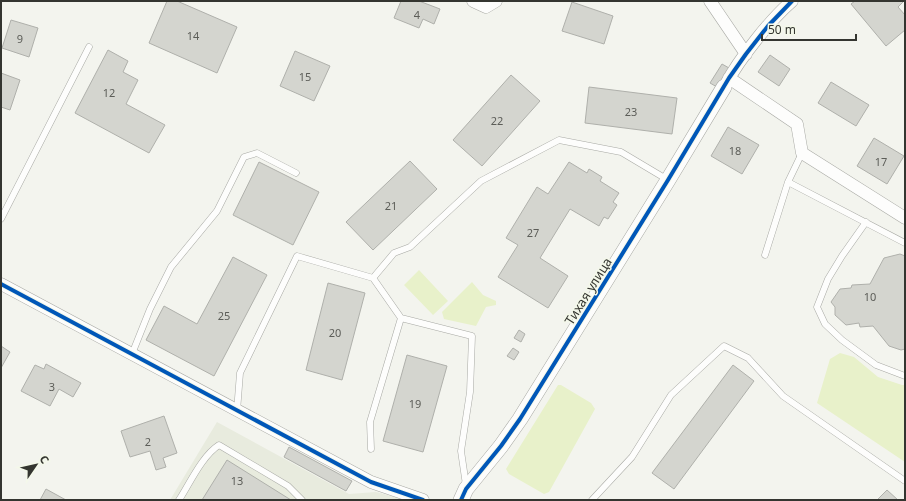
<svg xmlns="http://www.w3.org/2000/svg" width="906" height="501" font-family="'Noto Sans',sans-serif">
<rect width="100%" height="100%" fill="#f3f4ee"/>
<path fill="#e8ebde" d="M217,422L349,494L376,492L407,500H170Z"/>
<path fill="#e8f1ca" d="M419,270L448,301L433,315L404,285Z
M472,282L483,295L496,301V305L486,307L476,326L444,319L442,312Z
M840,353L854,357L878,377L902,385H905V462L817,403L830,359Z
M558,385H561L591,403L595,409L549,492L544,494L509,474L506,469Z"/>
<path fill="#d4d5cf" stroke="#afb0ab" d="M167,1H177L237,27L217,73L149,43Z
M401,1H419L440,9L434,24L423,19L419,28L394,18Z
M855,1H904L898,7L905,15V30L886,46L851,4Z
M572,2L613,16L604,44L562,31Z
M11,20L38,28L29,57L2,48Z
M108,50L128,61L123,72L138,80L126,104L165,125L149,153L75,113Z
M295,51L330,66L314,101L280,86Z
M770,55L790,69L779,86L758,72Z
M722,64L729,68L717,87L710,83Z
M1,73L20,80L10,110L1,107Z
M511,75L540,101L482,166L453,140Z
M831,82L869,105L856,126L818,103Z
M589,87L677,98L672,134L585,123Z
M728,127L759,145L742,174L711,156Z
M874,138L904,156L887,184L857,166Z
M410,161L437,189L373,250L346,222Z
M259,162L319,192L293,245L233,215Z
M569,162L587,173L589,169L602,177L600,181L619,193L613,202L617,205L608,219L604,217L599,226L570,209L540,258L568,276L548,308L498,277L518,245L506,238L537,187L548,194Z
M900,254L905,256V349L901,350L889,346L873,326L860,327L859,323L846,325L835,315V307L831,302L840,289L851,288L852,285L870,284L884,258Z
M233,257L267,275L214,376L146,340L164,306L197,324Z
M328,283L365,293L342,380L306,370Z
M519,330L525,334L521,342L514,338Z
M1,346L10,352L1,368Z
M513,348L519,352L514,360L507,356Z
M407,355L447,366L423,452L383,441Z
M46,364L81,383L73,397L59,389L50,406L21,391L35,365L44,369Z
M733,365L754,381L674,489L652,473Z
M164,416L177,453L163,458L166,467L156,470L150,451L130,457L121,431Z
M289,447L352,481L346,491L284,457Z
M227,460L291,500H202Z
M46,489L66,500H40Z
M887,490L898,500H877Z"/>
<g fill="none" stroke-linecap="round" stroke-linejoin="round">
<defs>
<path id="service" d="M788,182L905,243
M1,219L89,47
M866,222L842,256L828,279L817,307L825,324L842,340L876,365L905,376
M765,255L788,182L802,153
M373,278L394,253L410,247L481,181L559,140L621,152L668,180
M132,354L150,309L171,267L217,211L244,157L257,153L296,173
M237,411L240,373L297,256L373,278L401,318L472,336L470,392L461,451L466,485
M371,449L370,422L401,318
M179,500C190,483 202,456 219,445L288,486L302,500
M592,500L632,457L671,395L724,346L748,358L783,396L905,481"/>
<path id="minor" d="M473,1L486,7L496,1
M710,1L746,54
M729,78L797,124L802,153L905,218
M726,84C739,59 771,19 792,1
M1,284L371,482L423,500"/>
<path id="tertiary" d="M461,500L466,489L501,446L520,419L668,180L724,87"/>
</defs>
<use href="#service" stroke="#a8a9a4" stroke-width="7"/>
<use href="#minor" stroke="#a8a9a4" stroke-width="13"/>
<use href="#tertiary" stroke="#a8a9a4" stroke-width="16"/>
<use href="#service" stroke="#fdfdfc" stroke-width="6"/>
<use href="#minor" stroke="#fdfdfc" stroke-width="12"/>
<use href="#tertiary" stroke="#fdfdfc" stroke-width="15"/>
<defs>
<path id="cycleway" d="M1,284L371,482L423,500
M461,500L466,489L501,446L520,419L668,180L729,78L746,54L768,26L792,1"/>
</defs>
<use href="#cycleway" stroke="#f4f8ea" stroke-width="6"/>
<use href="#cycleway" stroke="#0057b8" stroke-width="4"/>
</g>
<g text-anchor="middle" dominant-baseline="central" stroke-width="3" stroke-linejoin="round" paint-order="stroke">
<g font-size="11" fill="#5c5d58">
<text x="417" y="14">4</text>
<text x="193" y="35">14</text>
<text x="20" y="38">9</text>
<text x="305" y="76">15</text>
<text x="109" y="92">12</text>
<text x="631" y="111">23</text>
<text x="497" y="120">22</text>
<text x="735" y="150">18</text>
<text x="881" y="161">17</text>
<text x="391" y="205">21</text>
<text x="533" y="232">27</text>
<text x="870" y="296">10</text>
<text x="224" y="315">25</text>
<text x="335" y="332">20</text>
<text x="52" y="386">3</text>
<text x="415" y="403">19</text>
<text x="148" y="441">2</text>
<text x="237" y="480">13</text>
</g>
<g font-size="13" fill="#343530" stroke="#f4f8ea">
<text transform="translate(588 291) rotate(-58)">Тихая улица</text>
</g>
</g>
<rect width="906" height="501" fill="none" stroke="#343530" stroke-width="4"/>
<g transform="translate(36 465) rotate(56)" stroke="#f4f8ea" stroke-width="3" paint-order="stroke">
<path d="M0-3L7 15L0 10L-7 15Z" fill="#343530"/>
<text y="-6" font-size="11" font-weight="bold" text-anchor="middle" fill="#343530">С</text>
</g>
<path d="M762 34v6h94v-6" fill="none" stroke="#343530" stroke-width="2"/>
<text x="768" y="34" font-size="12" fill="#343530" stroke="#f4f8ea" stroke-width="3" paint-order="stroke">50 m</text>
</svg>
